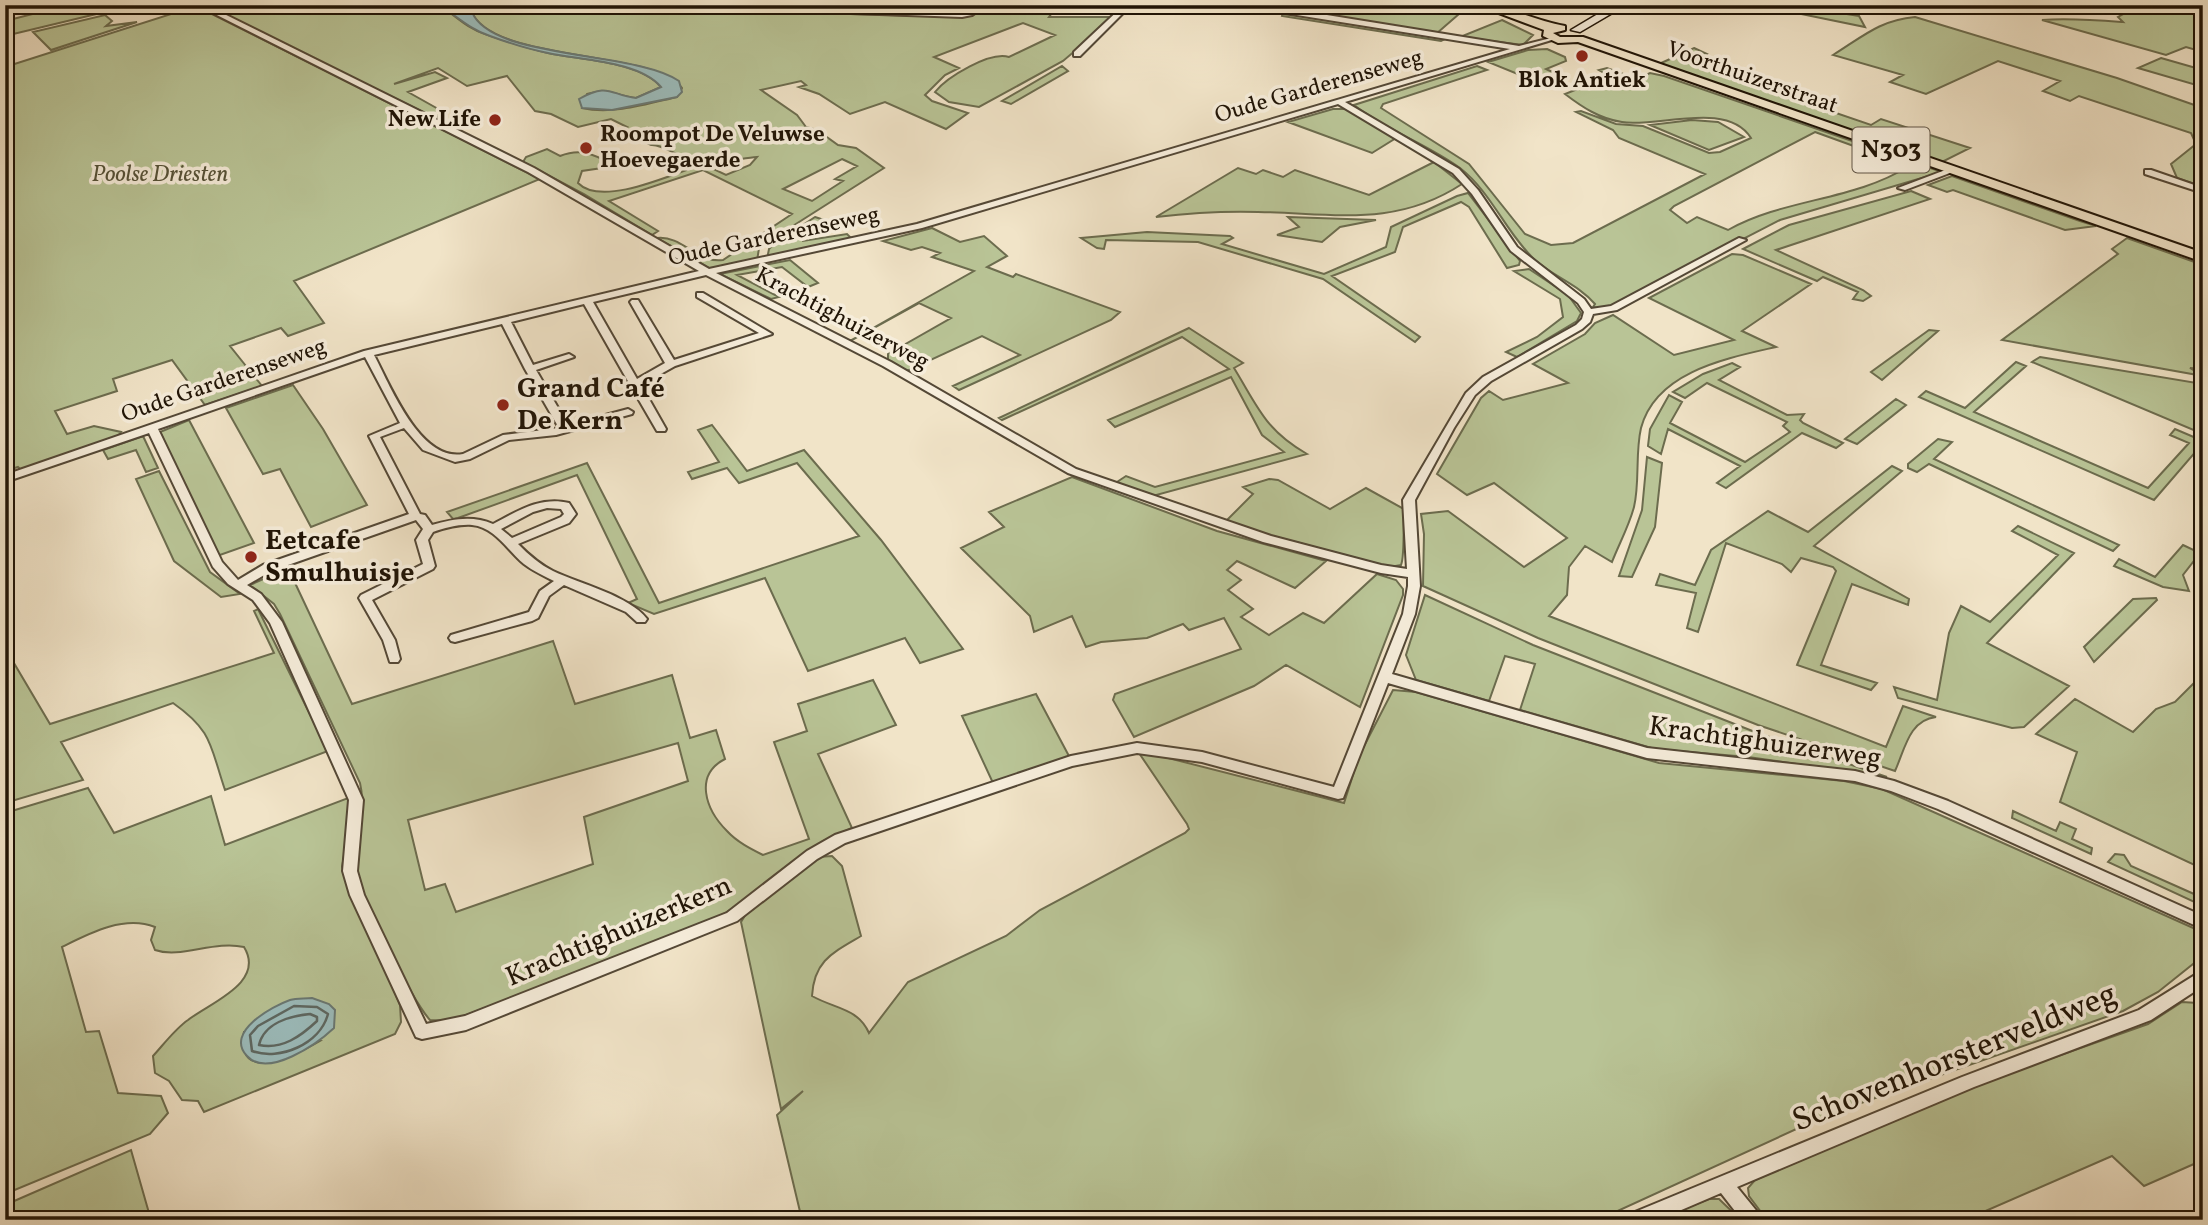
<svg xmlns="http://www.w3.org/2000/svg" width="2208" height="1225" font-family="Vollkorn,serif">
<rect width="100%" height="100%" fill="#f1e4c8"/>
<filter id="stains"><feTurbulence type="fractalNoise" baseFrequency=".00286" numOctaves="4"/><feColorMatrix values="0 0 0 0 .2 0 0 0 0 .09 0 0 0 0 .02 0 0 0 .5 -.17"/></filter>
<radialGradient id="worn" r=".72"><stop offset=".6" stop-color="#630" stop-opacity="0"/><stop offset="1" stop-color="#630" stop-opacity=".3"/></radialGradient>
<path fill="#b9c496" stroke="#6c6c4e" stroke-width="2" fill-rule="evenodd" d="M68,5H134L5,36V21Z
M205,5H439C455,15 466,28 485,34C505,41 527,48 548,53C580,60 639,61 661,87L636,98C617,96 608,87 587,94L582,108C612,115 647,104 677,97L682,88C657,49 489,63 471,10L488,5H680L695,10L966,17L989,5H1058L1049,17H1115L1063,61L979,107L949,102L935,92C947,77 990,51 1009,57L1055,35L1023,23L934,57L959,68L945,75L925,95L932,101L968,113L946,129L885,102L850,114L819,94L799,87L806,85L801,81L761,90L797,115L806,127L817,130L838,145L856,148L884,168L766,243L759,248L757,261L711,269L657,238C682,235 698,264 723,260L792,214L703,170L609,201L658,231L652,235L584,194L523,162L526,157L547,149L560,156C582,147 595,155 616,166L582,171L578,183C602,208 675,173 703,164L726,175L750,165L757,157C736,159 711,165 691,160C678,157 663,144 651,145L620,130L627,127L611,119L578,127L551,114L535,111L507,76L467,86L438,68L394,84L435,72L447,78L408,92L440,110V115L435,118ZM842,159L857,166L835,179L843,181L812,201L783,189Z
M1247,5H1462L1467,7L1436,34Z
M1757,5H1791L1859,16L1865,27Z
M1806,5C1853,5 1896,17 1943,5L1951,7C1901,19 1856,14 1806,5Z
M2104,5H2203V52L2186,47L2166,55L2042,20C2070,18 2096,20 2123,22L2118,17L2127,12Z
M196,6L540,179L294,281L324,323L288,336L281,328L230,346L262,386L205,405L172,360L113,379L117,391L55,411L67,434L94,426L121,432L117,437L21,470L18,467L5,471V67Z
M1283,12L1445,39L1441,41L1282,16Z
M105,15L112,21L106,26L137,22L51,50L33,32Z
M1915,17L2117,78L2203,108V187L2177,178L2171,164L2196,144L2191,133L2079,96L2070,101L2043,91L2060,81L1998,61L1926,94L1890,82L1903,75L1833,55C1862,37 1880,20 1915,17Z
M1502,20L1533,35L1523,45L1460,37Z
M1694,48L1707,54L1697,63L1800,98L1798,100L1871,125L1881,119L1970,148L1940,163L1659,64Z
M1547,49L1565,57L1566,61L1546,69L1559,75L1540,83L1488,62L1528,50Z
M2161,58L2203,70V87L2138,68Z
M1062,66L1068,71L1011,104L1002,101Z
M1477,66L1487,70L1383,104L1381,108L1469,164L1525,234L1551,245L1573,243L1705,174L1619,138L1613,130L1576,112L1581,111L1616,124L1643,126L1709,153L1720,152L1751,138C1727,100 1657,128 1622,122C1600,119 1582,107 1565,94L1610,76L1599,70L1607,68L1637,79L1650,73L1664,76L1942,172L1780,220L1617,304L1603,309L1593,307L1595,304C1579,285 1554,277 1535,260C1506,233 1492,193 1460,168C1427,144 1386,130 1354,105ZM1815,132L1909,166C1854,201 1785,198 1728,230L1697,217L1687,223L1670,210L1674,206Z
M1333,109H1348L1396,138L1372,153L1288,122Z
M1692,120L1718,122L1744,137L1709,150L1650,125Z
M1434,162L1462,184C1395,228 1333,213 1258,212C1224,211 1190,213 1156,217L1238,168L1256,174L1263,170L1283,177L1295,170L1369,195Z
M1952,176L2080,221L2096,226L2065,230L1953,190L1947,192L1928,185Z
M1911,191L1930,199L1776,250L1863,290L1871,296L1863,301L1853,299L1858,292L1823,277L1817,281L1743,249L1789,225Z
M1468,193L1520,261L1519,265L1507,268L1469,207L1461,202L1403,227L1395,252L1332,276L1420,337L1415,342L1323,279L1198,242L1106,240L1104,249L1097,248L1081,238L1147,232L1230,236L1233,238L1222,244L1324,274L1386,247L1391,227L1457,196Z
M815,217L824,220L800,231L803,241L847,234L854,241L767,259L769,249L774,244Z
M1288,217L1376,220L1340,227L1322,242L1277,235L1299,227Z
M932,228L960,242L984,236L1007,256L987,267L1013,277L1016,274L1120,312L1111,320L959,390L953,386L1020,355L982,336L907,371L888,361V354L951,318L919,303L850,341L974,271L932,257L940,253L922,247L911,250L883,241Z
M2127,238L2203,265V369L2190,368L2203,376L2002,340L2118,254L2112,249Z
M1732,254L1743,255L1811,284L1742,331L1776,347C1728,358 1656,371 1641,428C1635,454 1640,482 1634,507C1629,526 1619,544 1612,562L1585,546L1569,567L1567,595L1549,616L1886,747L1903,706L1936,717C1909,720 1905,749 1895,771L1758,725L1538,638L1423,586L1424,534L1421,514L1448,511L1524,567L1567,538L1494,483L1467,495L1437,474L1481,398L1489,391L1503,400L1568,383L1533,364L1585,334L1595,323L1613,315L1674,355L1734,340L1649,298Z
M790,260L818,283L808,287L782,267L737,275L779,297L771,299L720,274Z
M1529,269L1568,295L1581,313L1577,321L1517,357L1506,352L1537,337L1563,317L1560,299L1514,271Z
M1189,328L1243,363L1234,368C1258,407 1265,430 1307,454L1149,497L1114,484L1126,476L1155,487L1284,452L1262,435L1231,377L1115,427L1108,420L1229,369L1182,337L1002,420L999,418Z
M1929,330L1938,331L1882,380L1871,372Z
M2040,357L2203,384V434L2032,362Z
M2016,362L2026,366L1974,412L2148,488L2189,443L2170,435L2175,429L2203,441V451L2197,450L2154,500L1919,397L1926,391L1965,408Z
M1732,363L1740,367L1719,380L1787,415L1804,414L1800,420L1803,423L1843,443L1836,448L1802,433L1726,488L1717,483L1740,466L1668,429L1661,454L1648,446L1650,429L1669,395L1682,402L1670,423L1745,462L1790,432L1783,426L1787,422L1707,383L1685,398L1673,392L1703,374Z
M293,385L323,429L367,505L311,527L280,469L263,474L226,408Z
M1896,399L1906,405L1857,444L1845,439Z
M189,420L254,543L217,556L160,432Z
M712,425L747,471L804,450L881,540L963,649L920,663L905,638L808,671L765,578L654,614L628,603L637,599L577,475L458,518L453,519L447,512L587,463L659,603L859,536L797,463L739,483L727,468L692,479L688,472L719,462L698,430Z
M143,436L158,468L146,472L136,450L108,459L103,450Z
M1938,439L1952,442L1934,459L2119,545L2113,551L1929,464L1917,472L1908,468V464Z
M1647,457L1662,463L1655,527L1632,577L1619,576L1642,510Z
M1892,466L1902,471L1814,546L1909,599L1908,605L1852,584L1821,665L1877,683L1871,690L1797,665L1836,571L1833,567L1801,558L1791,572L1782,564L1726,543L1698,632L1687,628L1696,593L1656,585L1660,574L1695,585L1711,550L1768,511L1808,532Z
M159,471L210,572L240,594L221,597L174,561L136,479Z
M1072,477L1217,531L1326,561L1295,588L1237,561L1227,570L1241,580L1228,590L1253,609L1241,617L1269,635L1303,613L1324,623L1377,574L1396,580L1403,589V595L1360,707L1286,665L1254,686L1134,737L1113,700L1115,694L1241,649L1224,618L1189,630L1183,624L1147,638L1101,642L1086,647L1072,616L1034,632L1030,616L961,548L1004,527L989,512Z
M1269,479L1278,480L1330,509L1366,488L1404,509C1403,522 1405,556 1401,565L1390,567L1224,523L1253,494L1243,487Z
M2018,526L2074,553L1987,643L2069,686L2024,727L2012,728L1898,698L1894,687L1937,700L1949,633L1961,606L1990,622L2058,555L2012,531Z
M2183,545L2200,553L2183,575L2189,591L2163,587L2114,566L2119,559L2155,577Z
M288,568L352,704L553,641L575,704L672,675L690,738L716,730L725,759C694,775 705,809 727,831C737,842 751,849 763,855L809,839L774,742L807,731L798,704L873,680L896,725L818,754L852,828L823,841L783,869L749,899L703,926L450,1021L430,1020C412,1001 355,889 354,864C353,836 367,811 360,783L280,614L274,604L250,585ZM678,743L688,781L584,817L593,864L456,912L445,884L425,890L408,820Z
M1425,595L1533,645L1755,732L1887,777L1748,757L1655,749L1520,710L1535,664L1505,656L1489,701L1416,680L1406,655Z
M2156,598L2157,600L2094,662L2084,647L2133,599Z
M258,609L328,751L225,790C210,746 213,731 173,703L61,742L83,780L5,803V648L50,724L274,653L254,611Z
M2203,674V869L2060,802L2077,752L2036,734L2075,699L2133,732L2156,709L2175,702Z
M1393,690L1416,692L1659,763L1844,781L1882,789L2200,931L2203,956L2158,992L2123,1011L1827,1115L1598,1220H802L777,1115L803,1091L781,1109L741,922L749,909L818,857L832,856L842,866L861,936C832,953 814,961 812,996C835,1009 858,1008 869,1033L908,982L1006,936L1040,910L1185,833L1189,829L1187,824L1137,750L1344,803L1359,756Z
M1036,694L1070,758L993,783L962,716Z
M88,788L114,833L211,796L225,845L348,798L351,817L342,867L400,1005L401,1022L395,1034L204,1112L198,1101L182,1100L169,1081L155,1073L153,1056C164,1044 175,1029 188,1020C209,1003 266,983 244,947C214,940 181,959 155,950L151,940L155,927C124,915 90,933 62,947L86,1032L99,1031L118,1093L161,1096L168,1113L150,1134L5,1194V813ZM244,1032L320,1041C296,1055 235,1086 244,1032Z
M2013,811L2056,831L2060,822L2076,829L2072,839L2092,848L2091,854L2012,818Z
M2115,854L2124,855L2131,866L2203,898V906L2108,862Z
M2182,1002L2198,1003L2203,1007V1160L2144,1186L2112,1156L1965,1220H1767L1749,1196L1748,1188L1755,1180L1973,1086L2148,1024Z
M131,1150L151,1220H5V1205Z
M1709,1199H1719L1741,1220H1655Z"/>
<path fill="#9cbdbd" stroke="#6a7974" stroke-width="2" d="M439,5H488L472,12C491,60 637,51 679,81L682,92L677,97L612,110L582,108L579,99C609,82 610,95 636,98L661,87C639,61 580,60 548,53C528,49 509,43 490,36C469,29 457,16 439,5Z
M312,998L329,1004L335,1010L334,1028C318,1043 268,1079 247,1056C224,1032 273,1006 290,1000C297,998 305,999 312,998Z"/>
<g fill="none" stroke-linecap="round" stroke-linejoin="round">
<path stroke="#5e6862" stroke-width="2.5" d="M294,1006L317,1007L328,1014C320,1044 280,1061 252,1051L250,1035L258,1026Z
M310,1014L317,1017V1021C301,1036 282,1050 259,1045C264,1023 290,1016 310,1014Z"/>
<defs>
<path id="street" d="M197,5H206L534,168L709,269L917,224L1510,49L1234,5L1271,6L1519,46L1555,37V39L1345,102L1459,169L1478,190L1517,247L1584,299L1591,309L1611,306L1739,238L1746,240L1617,310L1593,314L1590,322L1582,329L1491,381L1475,395L1454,428L1415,500L1420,586L1415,614L1392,674L1647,748L1855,771L1894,781L1948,801L2203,916V929L1938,809L1891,791L1855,781L1647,758L1388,683L1343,798L1338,799L1202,762L1137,753L1072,766L845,843L817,859L737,921L466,1030L422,1039L416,1037L350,895L343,871L349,800L270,623L253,600L228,584L213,567L149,433L5,482V475L364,351L699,271L528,172ZM1338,104L1453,173L1472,194L1511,251L1578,303L1584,312L1582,319L1576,325L1483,377L1466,393L1403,500L1407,569L1381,565L1271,536L1076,469L891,362L716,273L922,228ZM706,275L883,366L1068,473L1263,542L1381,573L1408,577V586L1403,614L1334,787L1202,752L1137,743L1071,756L835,835L807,851L727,913L465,1016L426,1024L364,895L357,871L363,800L282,622L261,594L247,585L271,571L416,520L423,529L416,540L423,564L361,595L359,598L383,640L390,662H398L400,659L395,640L372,600L433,569L435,566L428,540L433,532C445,528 459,524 472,525C495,527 508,551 524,564C533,571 544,576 554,581L540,591L529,612L451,635L449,638L451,641L455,642L532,621L538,618L549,596L564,585L626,612L637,622H645L647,619C630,596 580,584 553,571C539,564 529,555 518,544L569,523L576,514L569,503C540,496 518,511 493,524C472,515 453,519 432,525L425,515L420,514L380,437L404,428L423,450L455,462L470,459L509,440L556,435L632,414L633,412L628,409L568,425L536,370L574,357L569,354L533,365L511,322L584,304L629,383L628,385L632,388L657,431H665L666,429L641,385L675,366L772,334L703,293H697V297L759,333L674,360L638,300H632L630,302L665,363L637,379L593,302ZM502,324L525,369L559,428L503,435L463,454C420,462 390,385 374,355ZM365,357L400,423L369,436L409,514L263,565L238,580L222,562L158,429ZM547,508L561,509L564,514L561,517L512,538L501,529L533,512Z
M687,5H752L962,13C971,12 976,5 986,5L972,15L962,17L690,7Z
M1124,5H1131L1080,56H1074V52Z
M1948,169L1955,171L1905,190L1898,188Z
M2145,170H2151L2203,188V193L2145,174Z
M2203,970V986L2151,1020L1974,1087L1737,1187L1759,1214L1762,1220H1742L1721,1193L1658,1220H1627L1630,1214L1962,1077L2139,1010Z"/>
<path id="secondary" d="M1613,5H1626L1580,32L1571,30Z"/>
<path id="primary" d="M1477,5C1507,5 1535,21 1565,26V30L1553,33L1560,37H1583L2203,253V262L1578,42L1558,43L1543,36L1544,30Z"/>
</defs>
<use href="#street" stroke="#544836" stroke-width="4"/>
<use href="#secondary" stroke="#201406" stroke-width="3"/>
<use href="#primary" stroke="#201406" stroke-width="4"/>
<use href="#street" fill="#f6eddb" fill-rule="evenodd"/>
<use href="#secondary" fill="#f6eddb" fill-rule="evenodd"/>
<use href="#primary" fill="#f1e4c8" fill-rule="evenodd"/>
</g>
<g fill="#8f2418" stroke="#f6eddb" stroke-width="2.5">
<circle cx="1582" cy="56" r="7"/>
<circle cx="495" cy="120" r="7"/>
<circle cx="586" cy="148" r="7"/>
<circle cx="503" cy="405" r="7"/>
<circle cx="251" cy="557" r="7"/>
</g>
<g text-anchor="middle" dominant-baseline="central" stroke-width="7" stroke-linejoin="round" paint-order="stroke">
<g font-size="23" fill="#201406" stroke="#f6eddb">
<text transform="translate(1752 78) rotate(19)">Voorthuizerstraat</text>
<text transform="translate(1319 87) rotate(-16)">Oude Garderenseweg</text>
<text transform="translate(774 237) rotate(-12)">Oude Garderenseweg</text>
<text transform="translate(842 319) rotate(28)">Krachtighuizerweg</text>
<text transform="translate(224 381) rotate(-19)">Oude Garderenseweg</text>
</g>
<g font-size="23" font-weight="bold" fill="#201406" stroke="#f6eddb">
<text x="1582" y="81">Blok Antiek</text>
<text x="481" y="120" text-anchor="end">New Life</text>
<text x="600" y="135" text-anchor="start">Roompot De Veluwse<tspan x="600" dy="26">Hoevegaerde</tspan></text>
</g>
<g font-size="23" font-style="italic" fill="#565238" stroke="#f6eddb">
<text x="160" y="175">Poolse Driesten</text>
</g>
<rect fill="#f6eddb" stroke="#605546" stroke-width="2" x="1852.5" y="127.5" width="77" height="45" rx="5"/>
<g font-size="26" font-weight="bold" fill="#201406">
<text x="1891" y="150">N303</text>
</g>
<g font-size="28" font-weight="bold" fill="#201406" stroke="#f6eddb" text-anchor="start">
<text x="517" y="389">Grand Café<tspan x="517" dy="32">De Kern</tspan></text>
<text x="265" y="541">Eetcafe<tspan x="265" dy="32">Smulhuisje</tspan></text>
</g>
<g font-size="28" fill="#201406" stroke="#f6eddb">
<text transform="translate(1765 743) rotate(8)">Krachtighuizerweg</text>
<text transform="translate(619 932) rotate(-23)">Krachtighuizerkern</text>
</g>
<g font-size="33" fill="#201406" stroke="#f6eddb">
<text transform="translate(1955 1059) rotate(-22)">Schovenhorsterveldweg</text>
</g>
</g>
<rect width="2208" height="1225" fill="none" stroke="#f1e4c8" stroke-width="28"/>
<rect x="7" y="7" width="2194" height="1211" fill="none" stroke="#201406" stroke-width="3.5"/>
<rect x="14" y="14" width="2180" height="1197" fill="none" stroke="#201406" stroke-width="2"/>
<rect width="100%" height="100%" filter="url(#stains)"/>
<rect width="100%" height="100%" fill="url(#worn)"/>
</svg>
